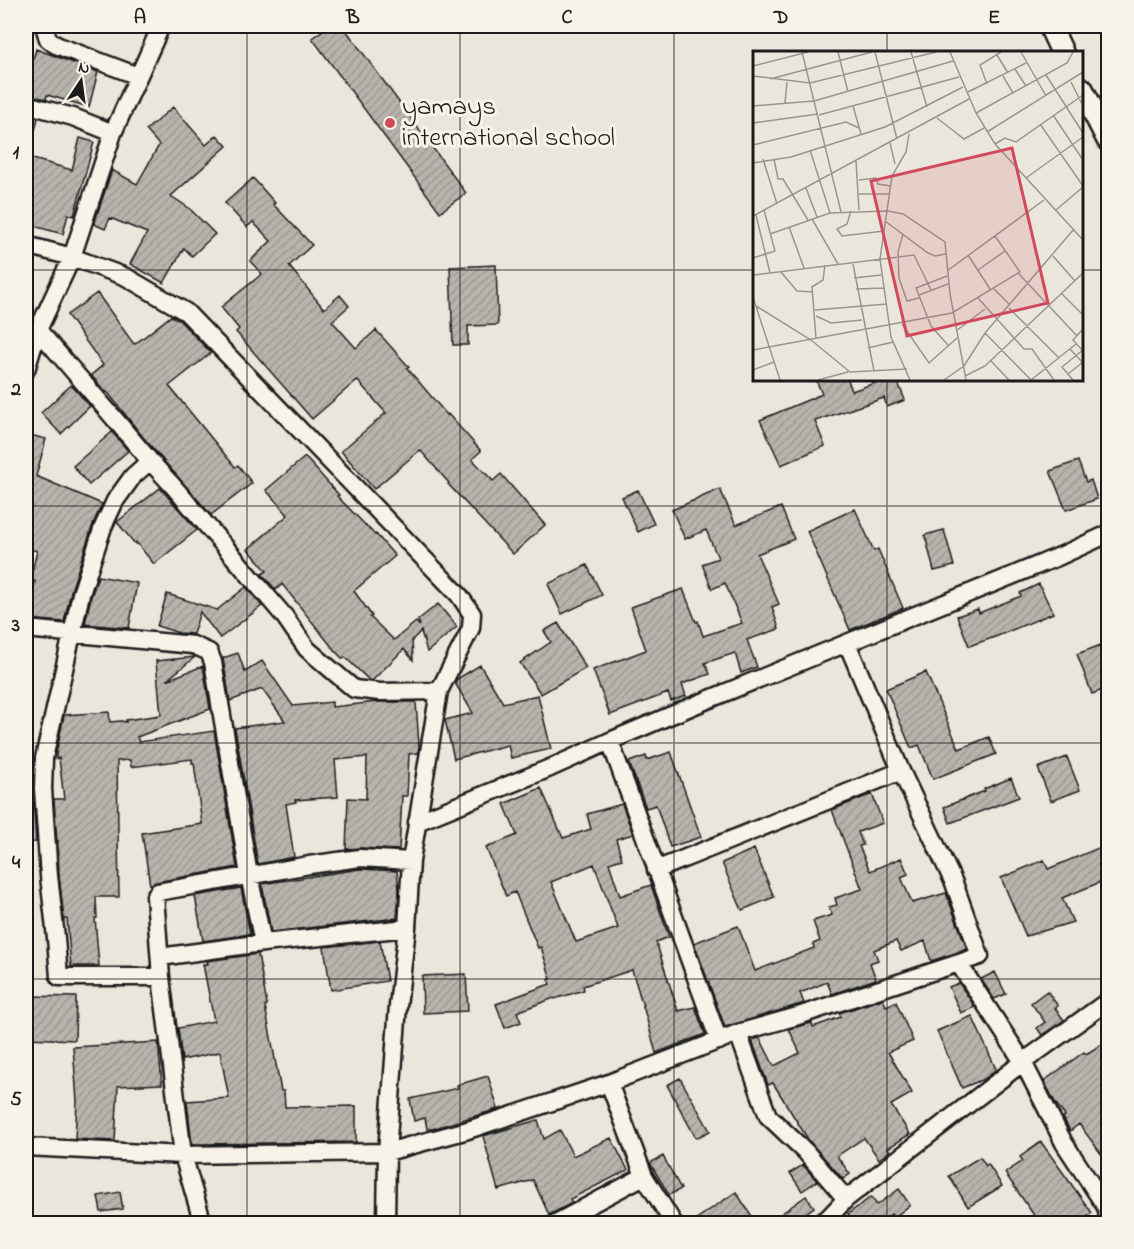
<svg xmlns="http://www.w3.org/2000/svg" width="1134" height="1249" font-family="'Indie Flower',sans-serif">
<defs>
<pattern id="building-hatch" width="6" height="6" patternUnits="userSpaceOnUse" patternTransform="scale(1.5)"><rect width="6" height="6" fill="#b6b4ac"/><path d="M-1 1l2-2M0 6l6-6M5 7l2-2" fill="none" stroke="#9c9a93"/></pattern>
</defs>
<rect width="100%" height="100%" fill="#eae6dc"/>
<filter id="ink" filterUnits="userSpaceOnUse"><feTurbulence type="fractalNoise" baseFrequency=".0167" numOctaves="2"/><feDisplacementMap in="SourceGraphic" scale="12" xChannelSelector="R" yChannelSelector="G"/><feConvolveMatrix kernelMatrix="1 2 1 2 8 2 1 2 1" color-interpolation-filters="sRGB"/></filter>
<g filter="url(#ink)">
<path fill="url(#building-hatch)" stroke="#1c1c1c" stroke-width="1.5" fill-rule="evenodd" d="M329,26H343L466,193L440,212L312,38Z
M36,49L98,72L89,107L47,95L46,99L26,94V83Z
M173,107L206,145L217,135L227,146L171,196L189,208L215,234L192,256L184,248L164,283L130,264L147,233L110,218L105,229L94,224L112,170L137,184L159,145L146,130Z
M26,115L38,118L31,147H26Z
M80,138L94,142L74,216L68,214L63,234L26,224V157L72,170Z
M253,178L275,203L273,204L312,245L289,266L324,309L340,295L349,306L332,321L356,348L376,330L409,367L407,368L447,415L448,414L481,451L472,459L493,481L501,474L545,525L513,554L448,484L449,483L420,450L374,489L341,451L386,413L357,380L312,419L236,332L239,329L221,307L262,274L250,261L271,241L253,222L247,227L225,203Z
M496,265L498,325L468,326V345H453L450,267Z
M97,293L133,343L135,344L171,316L179,320L211,353L169,386L235,467L238,465L252,483L211,515L143,437L109,394L106,391L105,392L91,375L103,365L67,315Z
M816,380H848L852,391L878,382L877,380H897L905,400L887,407L884,398L815,421L825,446L781,465L760,420L822,394Z
M71,385L90,406L61,434L41,413Z
M112,432L128,451L89,485L73,466Z
M26,434L46,439L36,476L102,504L93,524L71,591L64,622L28,619L35,581L30,580L37,551L26,548Z
M305,457L339,495L337,496L375,535L376,534L395,556L354,591L372,616L370,617L394,640L416,622L420,626L418,620L438,604L457,627L427,652L421,631L412,640L413,660L404,649L372,681L369,680L345,657L343,659L336,652L282,584L276,590L262,574L267,571L248,549L288,515L266,490Z
M1078,461L1086,482L1091,480L1097,499L1066,510L1050,471Z
M160,488L197,530L154,564L136,542L135,544L117,522Z
M720,489L736,525L781,507L794,539L757,554L779,604L772,607L779,629L747,640L757,667L741,673L735,653L705,663L710,674L682,684L686,696L671,701L668,693L610,715L593,670L646,650L631,607L683,589L696,622L698,621L703,636L742,623L725,583L712,589L702,564L718,558L706,530L685,539L672,510Z
M638,490L654,524L638,532L622,497Z
M855,509L874,551L878,549L903,608L850,630L807,531Z
M944,530L954,566L934,571L925,535Z
M587,565L602,595L562,614L548,584Z
M98,576L137,583L129,628L85,624L91,597Z
M1039,584L1053,613L995,637L969,646L957,616L978,609L979,613L1021,596L1020,593Z
M246,587L262,606L220,638L200,612L193,634L179,633L157,626L167,594L217,610Z
M558,623L586,668L541,694L520,663L551,642L544,631Z
M1101,645L1108,664V688L1092,694L1077,654Z
M238,653L245,672L262,661L293,706L332,702V707L377,702H416L419,745L418,753L409,754L407,796H402L399,850L361,848L346,849L348,798L366,799L367,757L335,760L338,797L295,800L296,802L286,804L294,857L258,864L235,728L285,721L262,689L230,701L223,658Z
M195,657L167,680L203,666L210,709L137,737L139,742L214,731L237,867L156,882L150,885L142,833L202,824L194,763H192V759L131,767L130,760L117,761L119,897H96L97,918H95L99,966H71L67,919H64L59,875L58,841L57,842L54,799H64L59,758L56,759V754L64,715L109,712L110,722L121,721L126,722V720L161,715L156,661Z
M480,665L503,703L538,695L551,749L511,758L508,745L454,759L445,720L473,713L455,683L457,679Z
M926,672L959,749L989,737L996,754L933,779L919,745L911,748L886,689Z
M671,752L701,837L670,847L656,805L646,808L629,762L646,756L647,760Z
M1067,757L1080,790L1051,801L1038,768Z
M1011,778L1019,797L950,823L944,807L985,791L984,789Z
M541,788L563,838L591,829L587,814L622,804L633,834L616,839L622,859L609,863L620,896L651,885L669,937L656,942L678,1011L695,1007L705,1034L656,1053L646,1016L632,970L583,986L584,990L555,999L554,998L517,1012L521,1022L505,1028L496,1004L550,984L548,980L551,979L541,947L538,948L515,892L506,896L486,848L517,835L504,804ZM594,864L618,928L576,942L551,882Z
M872,794L883,823L858,832L863,845L859,846L870,871L901,858L908,874L901,877L912,903L946,893L967,949L931,961L925,941L901,951L896,941L874,950L878,960L870,963L876,979L832,994L827,982L800,993L804,1003L725,1027L694,943L738,926L755,971L814,948L813,944L820,941L813,921L832,915L829,907L837,905L835,898L862,889L832,810Z
M33,800L36,842L26,843V801Z
M1108,844V879L1062,898L1073,922L1026,936L1001,878L1044,860L1048,869Z
M754,849L774,897L742,910L722,863Z
M360,869L397,871L399,890L397,918L271,932L262,884Z
M241,888L250,934L203,941L195,896Z
M380,941L387,981L331,990L324,947Z
M258,954L267,1005L265,1006L281,1091H284L285,1107L356,1106V1142L192,1144L187,1101L229,1098L220,1052L182,1060L178,1028L214,1021L203,964H208L207,961Z
M995,972L1006,994L994,999L981,979Z
M466,974L468,1011L423,1013L422,976Z
M959,983L975,1007L961,1013L949,987Z
M1047,991L1058,1006L1055,1008L1064,1020L1042,1035L1037,1028L1045,1022L1031,1003Z
M26,996L76,997L75,1040L26,1038Z
M883,999L886,1006L896,1002L913,1041L888,1052L912,1093L891,1105L910,1134L888,1148L890,1151L879,1159L864,1138L837,1156L850,1174L843,1179L809,1141L773,1083L768,1085L752,1040L760,1038L774,1066L800,1053L789,1029L812,1023L813,1027L841,1017L839,1013Z
M972,1016L996,1069L986,1078L962,1088L937,1031Z
M158,1042L162,1084L118,1086L115,1141L75,1139L77,1101L73,1047Z
M1104,1043L1108,1050V1163L1079,1124L1070,1131L1063,1117L1065,1116L1055,1102L1044,1081L1084,1052L1086,1054Z
M488,1076L498,1109L432,1129H427L425,1118L414,1121L410,1099L458,1088L457,1085Z
M680,1078L710,1131L696,1138L667,1085Z
M538,1120L544,1139L560,1130L573,1156L611,1138L628,1170L570,1199L572,1203L549,1215L533,1180L498,1190L483,1136Z
M1041,1142L1092,1213L1077,1224H1040L1005,1173L1023,1161L1020,1157Z
M663,1156L681,1189L669,1195L650,1163Z
M980,1157L986,1166L988,1164L1002,1186L968,1207L949,1176Z
M803,1165L817,1181L802,1191L790,1173Z
M899,1189L910,1205L893,1218L891,1214L877,1224H855L848,1214L871,1197L877,1205Z
M120,1192L123,1209L101,1212L98,1196Z
M736,1192L757,1224H689Z
M806,1196L814,1207L791,1224H767Z"/>
<g fill="none" stroke-linecap="round" stroke-linejoin="round">
<defs>
<path id="minor" d="M44,26L48,39L56,45L138,76
M26,104L73,117L113,133
M26,245L72,257L126,277L186,312L459,595L472,614L471,628L439,691L411,861L407,928L398,1006L387,1152L386,1224
M38,330L113,417L150,461L173,486L285,617L307,649L354,689L380,692L439,691
M26,370L38,330L72,257L113,133L161,26
M150,461L133,476L115,501L103,527L81,594L44,758L43,789L49,876L56,938L59,977H161
M26,629L193,645L209,652L213,662L249,875L263,943
M610,741L719,1041
M417,822L550,768L610,741L695,705L1060,556L1108,534
M656,870L901,771
M160,957L263,943L407,928
M959,964L1023,1062L1064,1143L1106,1207L1108,1216
M738,1033L768,1116L805,1151L846,1199
M609,1083L644,1176L674,1224
M26,1147L183,1155L387,1152L468,1130L609,1083L738,1033L798,1016L977,957L980,956L954,883L901,771L847,643
M203,1224L183,1155L161,977L155,896L158,892L309,865L360,858L411,861
M554,1224L644,1176
M819,1224L828,1218L846,1199L1023,1062L1108,1001"/>
<path id="major" d="M1050,26L1062,52
M1082,89L1108,140"/>
</defs>
<use href="#minor" stroke="#1c1c1c" stroke-width="21"/>
<use href="#major" stroke="#1c1c1c" stroke-width="26"/>
<use href="#minor" stroke="#f7f3e8" stroke-width="16"/>
<use href="#major" stroke="#f7f3e8" stroke-width="21"/>
</g>
</g>
<path fill="none" stroke="#1c1c1c" stroke-width="1.5" stroke-opacity="0.55" d="M247,26V1224M460,26V1224M674,26V1224M887,26V52M26,270H754M1082,270H1108M887,380V1224M26,506H1108M26,743H1108M26,979H1108"/>
<circle fill="#d1495b" stroke="#f7f3e8" stroke-width="2" cx="390" cy="123" r="6"/>
<g text-anchor="middle" dominant-baseline="central" stroke-width="6" stroke-linejoin="round" paint-order="stroke">
<g font-size="27" fill="#1c1c1c" stroke="#f7f3e8" text-anchor="start">
<text x="402" y="107">yamays<tspan x="402" dy="31">international school</tspan></text>
</g>
</g>
<g transform="translate(753 51)">
<rect width="330" height="330" fill="#eae6dc"/>
<path fill="none" stroke="#98958f" stroke-width="1.5" d="M49,1L88,161M85,1L95,41M122,1L144,88M158,1L174,56M197,1L223,62L242,93L330,189M268,1L293,45M244,4L255,22M0,15L55,1M262,18L273,35M293,24L330,82M0,25L57,32L183,1M250,25L260,42M17,28L119,1M318,31L330,55M234,33L227,14L248,1M215,41L273,12M32,52L34,31M0,55L61,50L200,10M100,55L108,83M223,62L314,12L320,1M66,64L206,26M300,64L330,109M184,67L211,88L231,77M0,72L65,63M287,73L330,135M234,81L330,21M156,83L153,101L139,125L127,208L138,286L157,329M137,92L142,113M242,93L252,87L263,91L330,44M0,94L93,71L106,77M57,99L77,162M10,108L24,153M21,108L25,128H30L55,169M103,110L106,159M0,112L38,106L132,76L210,36M273,127L330,86M106,129L123,127L125,133L138,135M53,137L64,166M106,143H136M303,159L330,136M98,160L94,173L84,178L89,185L131,180M3,164L17,222M0,165L216,48M59,168L85,213M132,170L175,202L182,205L193,203M36,176L51,217M17,183L77,162L135,160L150,163L192,191L197,243L213,329M150,183L145,201L146,227L154,250L166,247M215,204L237,238M300,205L322,230M0,207L22,200L11,159M100,213L121,320M225,219L252,200M194,220L291,149M28,221L44,240L60,241M266,223L324,285M0,224L161,204L178,239M194,225L163,237L178,275L195,294M101,227L128,224M240,237L257,254M103,238L131,237M309,243L330,264M166,244L195,233M0,246L27,329M225,247L271,298H279L301,329M3,255L58,289L97,321L154,318M256,257L306,307M62,259L134,253M63,265L78,272L109,269M149,273L176,312L204,287M203,280L232,258M232,282L278,329L323,293M63,288L59,236L70,229L72,214M115,297L140,291M317,298L330,312M0,299L199,262L267,221L242,185M329,299L320,289L330,278M238,310L256,329M0,319L21,311M315,323L330,311M212,325L232,315L330,222M65,329L95,321M191,329L211,315L232,282L321,178M320,329L309,316L330,299"/>
<path fill="#d1495b" fill-opacity="0.15" stroke="#d1495b" stroke-width="3" d="M259,97L295,252L154,285L118,130Z"/>
<rect width="330" height="330" fill="none" stroke="#1c1c1c" stroke-width="3"/>
</g>
<rect width="1134" height="1249" fill="none" stroke="#f7f3e8" stroke-width="66"/>
<g transform="translate(81 81) rotate(13)" stroke="#f7f3e8" stroke-width="4.5" paint-order="stroke">
<path d="M0-4.5L10 22L0 15L-10 22Z" fill="#1c1c1c"/>
<text y="-9" font-size="16" font-weight="bold" text-anchor="middle" fill="#1c1c1c">N</text>
</g>
<rect x="33" y="33" width="1068" height="1183" fill="none" stroke="#1c1c1c" stroke-width="2"/>
<g font-size="20" text-anchor="middle" font-weight="bold" fill="#1c1c1c">
<text x="140" y="23">A</text>
<text x="353" y="23">B</text>
<text x="567" y="23">C</text>
<text x="781" y="23">D</text>
<text x="994" y="23">E</text>
<text x="16" y="158">1</text>
<text x="16" y="395">2</text>
<text x="16" y="631">3</text>
<text x="16" y="868">4</text>
<text x="16" y="1105">5</text>
</g>
</svg>
